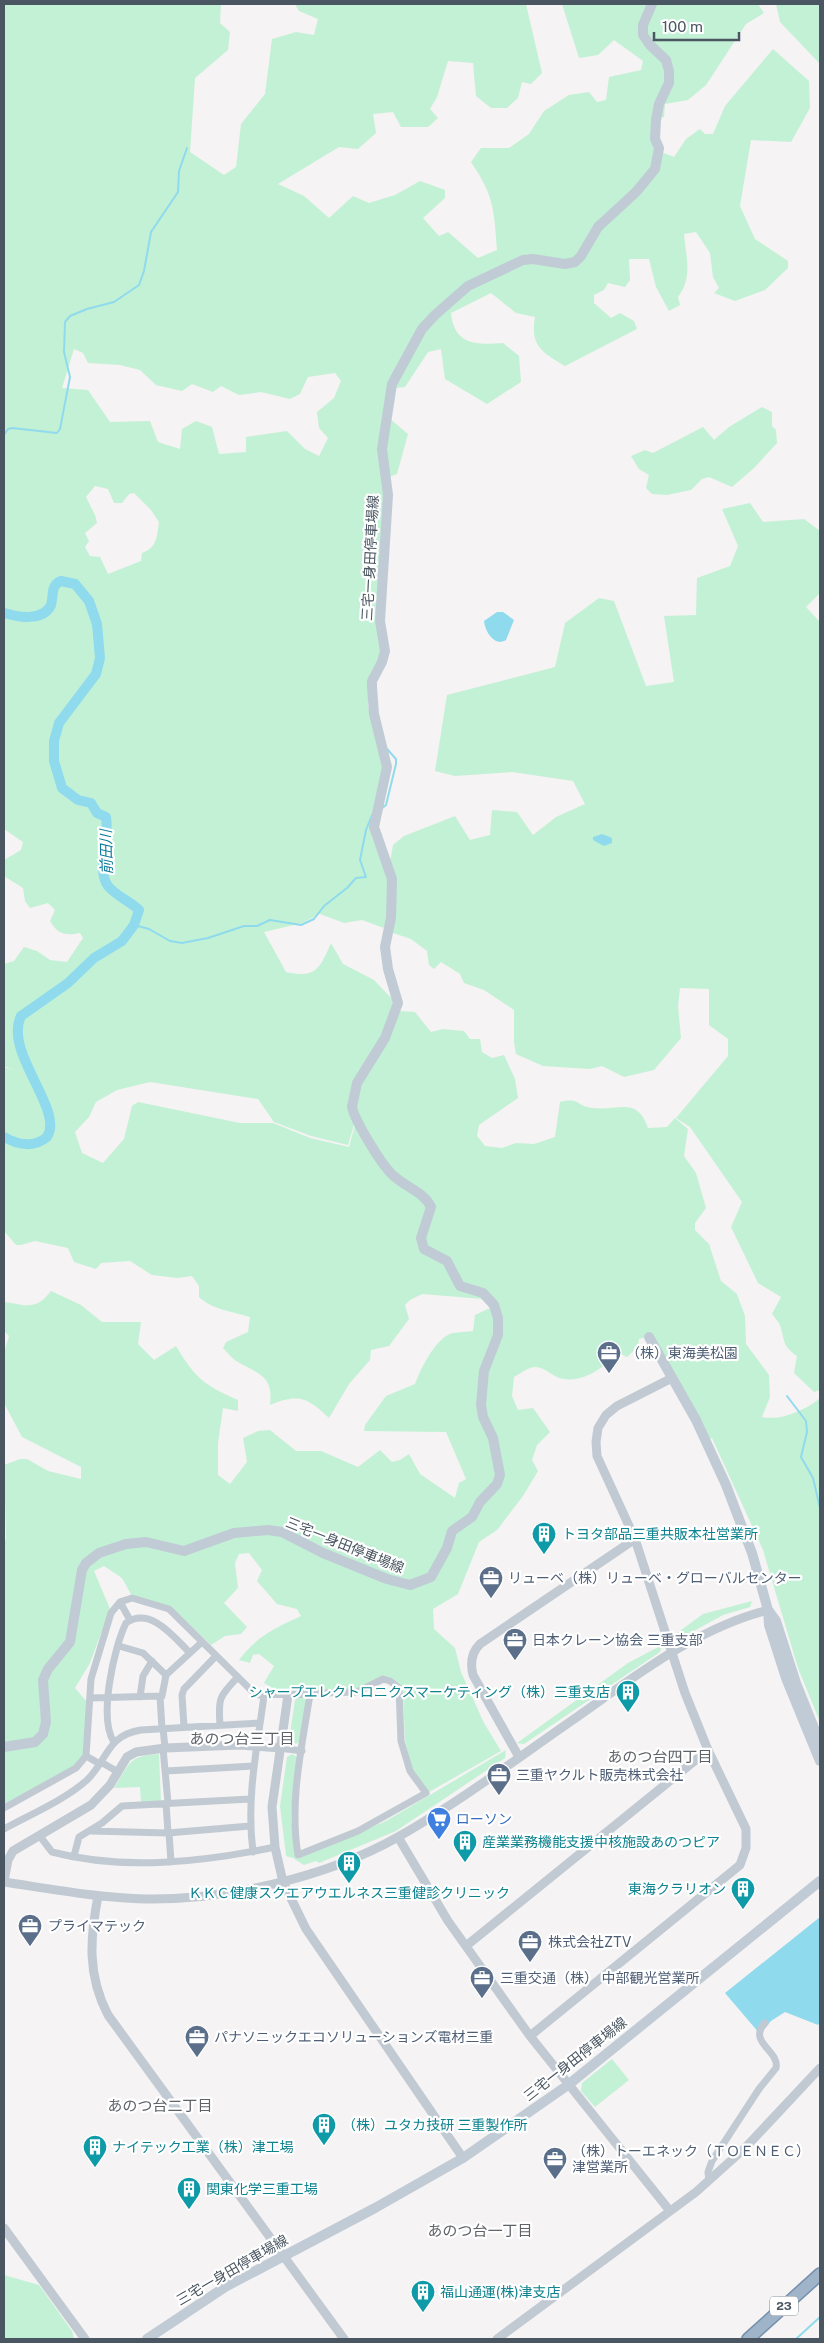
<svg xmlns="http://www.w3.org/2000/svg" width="824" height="2343" font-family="'Public Sans','Noto Sans JP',sans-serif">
<rect width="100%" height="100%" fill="#f5f3f3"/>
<path fill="#c3f1d5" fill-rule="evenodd" d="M4,4H221L220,23L230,32L228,50L195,78L190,152L224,175L236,167L241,124L265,94L272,39L296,32L314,35L318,19L299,11L295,4H526L542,73L531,84L522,82L518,98L507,108H491L476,96L473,63L448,61L437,97L430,109L438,118L428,127H401L393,112L373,114L376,133L358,149L339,147L278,184L304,196L329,218L353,196L369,203L395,195L420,181L445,190V198L423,218L439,236L448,232L478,258L497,250C494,209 494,196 471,162L481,148H509L529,134L544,111L569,95L589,92L597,102L606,100L609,77L641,70L643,61L614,40L598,55L579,58L562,4H758L764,13L746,24L706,85L688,100L665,104L664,117L653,120L656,150L674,157L686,139L700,129L705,134H713L725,106L773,49L809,81L810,108L791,142L751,140L740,206L755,239L788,261V268L765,290L735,301L714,293L719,288L713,277L710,253L696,232L684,234C686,257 693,277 678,297L680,305L669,311L656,287L649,259H629L630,280L625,287L608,283L604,290L594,295V303L611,318L620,313L634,321L637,329L565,366C542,352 530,346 535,317L516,313L491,293L451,313C454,345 476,345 503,343L519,356L521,382L487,404L445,379L441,349L428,352L405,387L388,389L383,413L408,434L397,474L383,479L385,501L380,660L369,683L368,706L382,763V780L370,820L372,837L390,884V910L384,928L362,920L344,923L320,914L302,923L264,932L286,972C316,979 320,968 331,943L343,964L374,980L394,1001L387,1027L356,1078L354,1125L348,1145L311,1136L274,1122L258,1099L150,1082L117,1090L96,1102L89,1117L75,1132L82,1153L103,1163L124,1139L132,1106L138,1102L240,1123H273L310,1138L349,1147L355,1125L357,1089L400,1011L415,1012L431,1032L443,1029L464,1031L470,1039H480L482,1052L492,1058L504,1055L515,1079L518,1098L479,1125L477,1136L485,1146L502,1148L516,1143L534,1144L555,1137L560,1102C580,1097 577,1107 593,1108C619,1111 637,1096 648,1128L667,1127L675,1118L688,1129L684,1156L696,1173L706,1208L695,1223V1230L709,1244L721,1281L737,1294L745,1316L746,1344L769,1375L770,1397L762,1417C781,1421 806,1410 820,1398V1722L798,1668L763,1550L712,1438L709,1440L650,1336L639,1339L638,1347L627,1357L617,1352C605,1367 585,1382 564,1379C553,1378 546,1367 535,1367C528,1367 520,1374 514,1377L512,1396L518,1410L533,1408L550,1432L537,1445L532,1460L538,1471L523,1496L497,1530L479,1542L458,1594L433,1609L434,1629L455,1648L461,1672L484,1723L501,1751L429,1792L412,1770L405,1740L403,1693L399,1684L393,1679L382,1676L355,1689L278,1691L264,1683L274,1666L259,1654L253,1655L250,1663L239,1660C257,1636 275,1628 301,1616L297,1609L277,1604L257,1581L262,1570L249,1553L239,1554L235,1563L238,1588L224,1603L247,1627L241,1634L225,1636L211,1645L173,1609L132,1596L122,1578L104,1566L94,1571L110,1609L90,1663L75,1688L87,1702L84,1757L76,1767L4,1804V1542L6,1538L4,1465L20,1459H27L48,1471L81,1479V1467L22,1437L4,1403V1353L9,1336L4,1331V1302C26,1305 36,1311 51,1291L81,1305L102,1322H141L138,1344L154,1360L176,1346C195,1378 204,1385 238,1400V1411L223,1408L218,1443V1475L230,1484L247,1462L243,1438L258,1431L270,1430L296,1451H321L358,1467L380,1450L392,1462L400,1460L409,1454L420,1474L455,1498L459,1483L466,1479L446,1432L364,1431L365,1425L386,1396L415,1384C421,1368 436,1337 453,1333C459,1332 467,1332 473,1331L475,1315L490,1308L483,1299L422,1294L410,1300L405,1305L409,1319L389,1346L371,1350L370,1360L349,1384L329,1418C308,1398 299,1393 270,1405C274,1375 258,1374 238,1362C232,1359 228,1353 223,1348L226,1342L248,1332L250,1317C231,1311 213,1310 199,1297V1286L192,1276L177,1278L152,1275L130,1261L101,1263L96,1269L74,1262L68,1248L35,1241L21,1245H16L4,1231V1067L13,1070L4,1066V964L14,961L24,947L37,951L50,960L67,962L83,938L80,933C64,936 58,934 50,921L55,910L48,903L30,908L25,901L23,888L4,876V860L21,850L23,842L4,829ZM74,349L83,353L88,363L120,365L140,370L156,385L182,391L192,384L213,392L221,386L239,395L261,392L290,399L300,394L308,377L335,373L341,381L334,398L317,412L319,428L328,438L319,456L305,449L287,431L246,437V452L219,454L212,427L196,421L182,429L180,449L158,442L150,421L110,422L88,390L62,388ZM95,486L108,489L114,503H122L129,494L134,493L151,510L159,522C157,536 157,548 142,553L141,561L108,574L100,557L90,556L85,547L89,541L85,533L97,523L95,515L86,497Z
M776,4H820V64L780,22Z
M762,407L772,412V426L776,430L777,443L754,468L732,487L709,477L702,479L691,490L667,495L652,494L646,488L649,475L639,469L631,456L645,450L653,453L703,427L714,440L729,427Z
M750,503L763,522L804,519L820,531V593L806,607L820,622V1390L814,1392L794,1373L797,1356C783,1346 785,1343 781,1328C780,1323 775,1318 772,1314L781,1297L758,1283L731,1227L742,1202L690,1127L676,1118L728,1056V1039L709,1025V989L680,988L678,1006L681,1038L654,1070L624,1077L602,1066L590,1069L543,1066L516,1054L514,1042V1010L484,990L464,983L460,974L441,962L434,969L429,965L427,951L411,939L390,932V862L393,845L404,836L455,816L470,840L490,835L492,810L517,812L533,835L556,817L585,804L573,781L512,772L455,776L435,771L447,695L555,667L565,623L599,598L614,601L646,686L674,682L664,616L696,615L697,578L730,566L738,546L722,509Z
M752,1601L750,1607L723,1615L681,1638L673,1636L703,1614Z
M662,1645L660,1652L524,1744L517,1743L628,1663Z
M303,1696L306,1700L300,1741L296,1744L289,1740L295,1700L298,1697Z
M506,1750L505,1758L396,1831L319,1863L316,1861L304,1865L293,1858L286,1856L280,1806L287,1757L292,1754L297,1757L291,1818L297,1859L386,1821Z
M159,1754L161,1801L141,1802L140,1787L114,1788C130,1764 127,1756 159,1754Z
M612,2059L629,2080L595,2107L581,2091L582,2083Z
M4,2275L39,2285L72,2331L74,2339H4Z"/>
<path fill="#90daee" d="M497,612H503L514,620L506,640C495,647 485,632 484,621Z
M602,834L612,838V843L604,846L593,840V837Z
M820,1917V2022L818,2025L785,2012L771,2021L760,2034L725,1993Z"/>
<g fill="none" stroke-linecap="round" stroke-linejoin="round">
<path stroke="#90daee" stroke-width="2" d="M4,435L8,429L12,428L57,433L60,429L70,377L64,352L65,322L70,316L87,309L114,302L139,285L144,271L151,232L178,192L179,171L187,148
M4,449V456
M381,809L386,805L396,764V759L387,749
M134,925L149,929L170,941L182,943L208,938L244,926H257L270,920L301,925L314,919L324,906L347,888L356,878L366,877L360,860L366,830L372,815
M787,1396L806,1421L807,1432L801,1457L813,1478L820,1508
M796,2339L820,2317"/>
<path stroke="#90daee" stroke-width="10" d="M4,613C17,617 43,622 51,605C54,596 50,585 61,581L75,584L89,601L97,624L100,658L96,674L59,723L54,741V761L62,788L78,800L91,803L97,813L106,817C110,838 96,870 108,886C116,896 130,901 139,910L134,925L122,941L94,958L68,983L21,1016C3,1052 65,1110 47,1137C34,1148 18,1145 4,1137"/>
<defs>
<path id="trunk" d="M748,2339L820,2274"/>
</defs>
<use href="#trunk" stroke="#7690ad" stroke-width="14"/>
<path stroke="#c1cad2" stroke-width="7" d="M120,1602L130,1620
M119,1646L143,1653L166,1675
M140,1697L143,1676L152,1661
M90,1698L160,1696
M220,1725C218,1699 219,1696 238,1677
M184,1727L182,1695L184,1689L216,1656
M163,1728L165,1748
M162,1729L160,1696H162L166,1675L202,1642
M114,1742C98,1719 114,1647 126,1623C150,1606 174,1637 189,1652
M163,1748L168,1803
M280,1748L302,1751
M86,1756L100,1764
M101,1762L118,1772
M166,1771L254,1766
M166,1803L168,1833
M4,1808L76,1768L86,1756L91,1679L111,1613L120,1602L132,1598L169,1609L252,1691L259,1695L357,1692L383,1679L390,1681L399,1688L401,1741L410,1771L426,1793L358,1831L298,1855C289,1801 302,1747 310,1694
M4,1829C29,1815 65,1800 87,1780C107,1761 107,1735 141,1730L260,1723
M91,1831L168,1833L250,1826
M169,1833L171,1862
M39,1835L52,1852C124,1871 203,1862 275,1847
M253,1852C246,1799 257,1748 264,1696
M74,1856L79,1837L102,1823L122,1806L250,1799
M709,2181L708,2172L712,2161L759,2089L776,2068C780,2051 747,2042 765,2023"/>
<path stroke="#c1cad2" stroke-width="9" d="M288,1695L272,1807L275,1847L283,1882L306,1929L463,2158
M519,1757L473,1675C470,1663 471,1653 480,1644L635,1539
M398,1837L448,1921L530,2036L740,1865L746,1848V1829L708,1750L685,1693L635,1539L597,1456L596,1442L598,1428L606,1415L617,1406L672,1378
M4,1881L8,1860L13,1851L91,1805L110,1785L127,1757L136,1752L165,1748L240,1745L280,1748
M4,1882C51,1889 99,1898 146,1899C228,1900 327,1877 398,1837C461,1801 519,1757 577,1717C637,1675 697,1628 768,1610
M98,1896C90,1938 87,1975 108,2015L344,2339
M466,1946L708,1750
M530,2036L670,2211
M4,2228L85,2339
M497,2339L696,2192L745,2148L820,2068"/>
<path stroke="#c1cbd6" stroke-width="10" d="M649,1337L696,1420L726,1485L752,1553L768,1610L769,1625L786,1678L820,1761
M768,1610L776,1621L796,1683L820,1743
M4,1747L35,1742L43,1734L46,1722L43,1680L48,1669L70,1642L82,1570L86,1563L99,1553L126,1544L146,1542L184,1551L234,1533L268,1530L282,1532L323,1553L387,1579L410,1585L431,1577L447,1548L452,1531L472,1517L480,1502L497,1484L500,1475L493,1438L483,1417L481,1405L484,1371L498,1335V1318L494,1305L483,1293L460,1286L447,1261L424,1249L421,1238L431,1207C425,1193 406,1187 395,1177C383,1168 355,1121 352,1107L357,1083L385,1038L398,1003L388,969L385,947L391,918L392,879L374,827L387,767L374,714L372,687V681L382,662L385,651L380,621L388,495L382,449L392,384L422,329L435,315L468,286L523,260L533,259L565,264L575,262L581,256L598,227L636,192L655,169L659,148L655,139L656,120L659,104L669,83V71L666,60L650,45L643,35V25L652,4
M147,2339L225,2287L375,2208L463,2158L568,2085L820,1881"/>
<use href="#trunk" stroke="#9fb4c9" stroke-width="11"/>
</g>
<defs>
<symbol id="office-pin" viewBox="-11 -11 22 30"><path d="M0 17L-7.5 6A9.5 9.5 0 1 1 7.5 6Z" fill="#5c6f8a" stroke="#fff"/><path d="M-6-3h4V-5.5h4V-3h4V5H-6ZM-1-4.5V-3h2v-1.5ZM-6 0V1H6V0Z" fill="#fff"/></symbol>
<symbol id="building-pin" viewBox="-11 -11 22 30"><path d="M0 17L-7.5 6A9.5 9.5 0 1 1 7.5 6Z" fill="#0f9aa8" stroke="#fff"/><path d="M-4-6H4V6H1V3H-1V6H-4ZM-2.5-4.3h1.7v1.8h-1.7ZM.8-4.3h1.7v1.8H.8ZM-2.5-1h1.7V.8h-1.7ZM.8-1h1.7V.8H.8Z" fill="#fff"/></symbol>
<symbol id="supermarket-pin" viewBox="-11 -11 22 30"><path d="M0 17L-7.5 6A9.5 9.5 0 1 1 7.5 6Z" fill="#3f7fe0" stroke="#fff"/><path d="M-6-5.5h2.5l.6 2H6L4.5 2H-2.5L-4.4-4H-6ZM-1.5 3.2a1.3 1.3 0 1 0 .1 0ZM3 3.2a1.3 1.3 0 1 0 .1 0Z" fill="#fff"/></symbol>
</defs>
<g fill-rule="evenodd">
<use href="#office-pin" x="595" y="1339" width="28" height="38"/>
<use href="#building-pin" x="530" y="1520" width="28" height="38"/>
<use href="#office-pin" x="477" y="1564" width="28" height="38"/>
<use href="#office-pin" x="501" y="1626" width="28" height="38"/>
<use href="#building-pin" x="614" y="1678" width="28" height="38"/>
<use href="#office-pin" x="485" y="1761" width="28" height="38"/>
<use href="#supermarket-pin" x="425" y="1805" width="28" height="38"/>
<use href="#building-pin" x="451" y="1828" width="28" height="38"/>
<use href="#building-pin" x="335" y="1849" width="28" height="38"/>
<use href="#building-pin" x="729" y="1875" width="28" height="38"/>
<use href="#office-pin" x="16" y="1912" width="28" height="38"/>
<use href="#office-pin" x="516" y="1928" width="28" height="38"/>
<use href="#office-pin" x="468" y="1964" width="28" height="38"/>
<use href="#office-pin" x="183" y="2023" width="28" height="38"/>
<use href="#building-pin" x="310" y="2111" width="28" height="38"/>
<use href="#building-pin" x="81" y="2133" width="28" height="38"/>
<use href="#office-pin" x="541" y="2145" width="28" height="38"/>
<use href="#building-pin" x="175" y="2175" width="28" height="38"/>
<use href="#building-pin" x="409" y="2278" width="28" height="38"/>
</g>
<g text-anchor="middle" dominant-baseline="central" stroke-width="4.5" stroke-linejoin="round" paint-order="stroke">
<rect fill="#fff" stroke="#808990" stroke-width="1" x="770" y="2296.5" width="28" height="19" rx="4"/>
<g font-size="12" font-weight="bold" fill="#4a5661">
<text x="784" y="2306">23</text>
</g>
<g font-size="14" fill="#4a5661" stroke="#fff">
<text transform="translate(370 558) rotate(-87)">三宅一身田停車場線</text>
<text transform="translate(345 1545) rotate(22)">三宅一身田停車場線</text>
<text transform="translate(575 2059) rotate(-38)">三宅一身田停車場線</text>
<text transform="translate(232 2270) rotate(-30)">三宅一身田停車場線</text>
</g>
<g font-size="14" fill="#4e5e75" stroke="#fff" text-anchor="start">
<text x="626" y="1353">（株）東海美松園</text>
<text x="508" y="1578">リューベ（株）リューベ・グローバルセンター</text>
<text x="532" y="1640">日本クレーン協会 三重支部</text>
<text x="516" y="1775">三重ヤクルト販売株式会社</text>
<text x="48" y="1926">プライマテック</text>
<text x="548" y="1942">株式会社ZTV</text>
<text x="500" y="1978">三重交通（株） 中部観光営業所</text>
<text x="214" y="2037">パナソニックエコソリューションズ電材三重</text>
<text x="572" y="2151">（株）トーエネック（ＴＯＥＮＥＣ）<tspan x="572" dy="16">津営業所</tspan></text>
</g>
<g font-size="14" fill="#0d838f" stroke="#fff" text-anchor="start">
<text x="562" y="1534">トヨタ部品三重共販本社営業所</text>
<text x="610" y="1692" text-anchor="end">シャープエレクトロニクスマーケティング（株）三重支店</text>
<text x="482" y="1842">産業業務機能支援中核施設あのつピア</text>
<text x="726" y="1889" text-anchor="end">東海クラリオン</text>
<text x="349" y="1893" text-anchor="middle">ＫＫＣ健康スクエアウエルネス三重健診クリニック</text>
<text x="342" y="2125">（株）ユタカ技研 三重製作所</text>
<text x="112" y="2147">ナイテック工業（株）津工場</text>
<text x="206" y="2189">関東化学三重工場</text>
<text x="440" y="2292">福山通運(株)津支店</text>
</g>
<g font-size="14" fill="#366cbe" stroke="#fff" text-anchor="start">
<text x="456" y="1819">ローソン</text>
</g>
<g font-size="15" font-style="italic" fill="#0c7c9b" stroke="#fff">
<text transform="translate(106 852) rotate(-91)">前田川</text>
</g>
<g font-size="15" fill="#5f6368" stroke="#fff">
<text x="242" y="1738">あのつ台三丁目</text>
<text x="660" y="1756">あのつ台四丁目</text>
<text x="160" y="2105">あのつ台二丁目</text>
<text x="480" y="2230">あのつ台一丁目</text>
</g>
</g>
<rect width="824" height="2343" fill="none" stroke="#4a5661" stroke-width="10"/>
<path d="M654 32v8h85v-8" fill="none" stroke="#4a5661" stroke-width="2.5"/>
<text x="662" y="32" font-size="15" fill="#4a5661" stroke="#ffffff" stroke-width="4" paint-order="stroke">100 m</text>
</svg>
